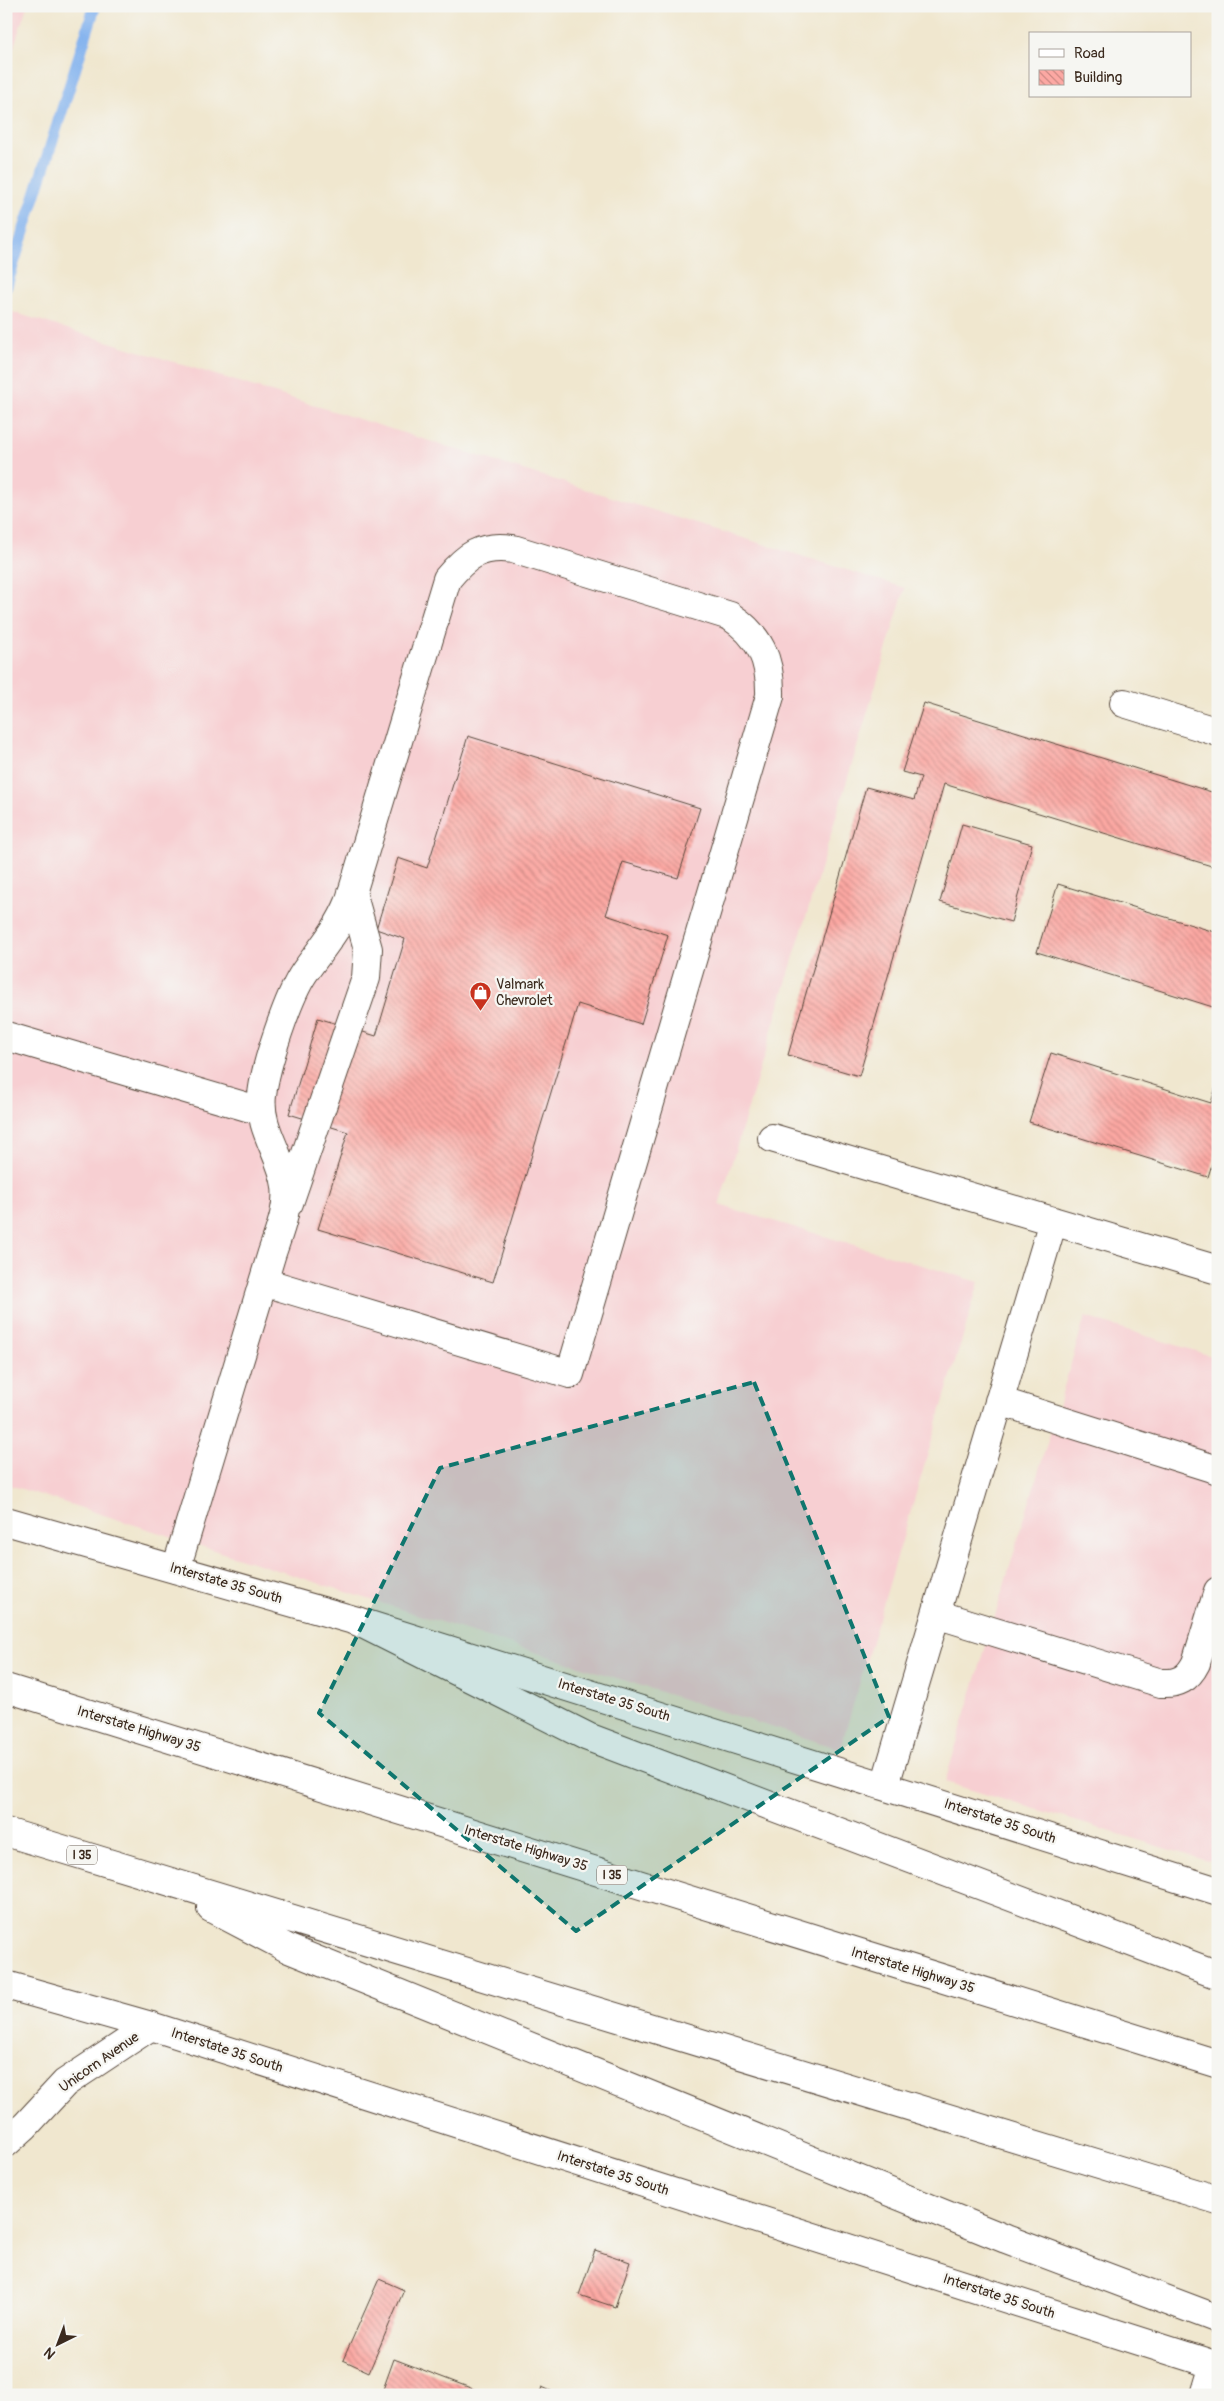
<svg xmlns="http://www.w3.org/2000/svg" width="1224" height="2401" font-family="Pangolin,sans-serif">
<defs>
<pattern id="building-back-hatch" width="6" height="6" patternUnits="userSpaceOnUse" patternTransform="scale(1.25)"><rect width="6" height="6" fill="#fca8a3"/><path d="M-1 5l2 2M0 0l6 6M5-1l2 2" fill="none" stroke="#cd8984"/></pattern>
</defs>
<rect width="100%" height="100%" fill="#f6f6f2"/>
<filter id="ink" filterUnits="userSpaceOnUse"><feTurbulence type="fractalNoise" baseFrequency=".02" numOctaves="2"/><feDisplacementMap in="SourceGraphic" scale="10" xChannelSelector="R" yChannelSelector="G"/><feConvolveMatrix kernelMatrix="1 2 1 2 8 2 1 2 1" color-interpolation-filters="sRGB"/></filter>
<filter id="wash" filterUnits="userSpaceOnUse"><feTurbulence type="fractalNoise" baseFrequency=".0096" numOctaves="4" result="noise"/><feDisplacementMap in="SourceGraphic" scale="20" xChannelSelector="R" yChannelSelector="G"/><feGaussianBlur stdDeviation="1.12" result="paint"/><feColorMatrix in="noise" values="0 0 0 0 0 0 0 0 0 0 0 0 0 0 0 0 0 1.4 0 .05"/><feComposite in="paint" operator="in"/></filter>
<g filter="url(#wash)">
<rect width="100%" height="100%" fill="#f0e7cf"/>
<path fill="#f7cfd2" d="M6,6H27L6,71Z
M6,310L905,588L719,1205L979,1282L840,1749L6,1484Z
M1085,1317L1218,1358V1864L945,1782Z"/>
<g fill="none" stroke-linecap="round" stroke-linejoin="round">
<path stroke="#84b3ee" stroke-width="12" d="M6,287L95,6"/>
</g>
<g id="blocks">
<path fill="url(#building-back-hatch)" d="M924,703L1218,794V868L944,784L859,1076L788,1055L866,787L914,800L921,777L902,772Z
M468,736L700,808L678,878L623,862L606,915L668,935L641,1024L578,1004L493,1282L318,1229L348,1132L289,1114L318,1018L376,1036L405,939L376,929L398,858L427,868Z
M962,824L1032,844L1011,922L940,902Z
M1058,884L1218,933L1216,1008L1037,952Z
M1051,1053L1211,1103L1218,1080V1145L1208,1177L1029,1122Z
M595,2250L630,2262L615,2307L579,2295Z
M379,2279L404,2290L369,2372L343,2360Z
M394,2359L489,2395H381Z
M542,2387L560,2395H539Z"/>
</g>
</g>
<g filter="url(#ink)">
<use href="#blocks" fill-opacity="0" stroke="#564639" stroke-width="1"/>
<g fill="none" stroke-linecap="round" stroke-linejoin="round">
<defs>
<path id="minor" d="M1124,703L1218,732
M6,1036L261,1111
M772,1138L1218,1270
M289,1203L366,978L368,949L352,892
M999,1401L1218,1470
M176,1569L271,1256C278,1234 289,1210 286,1186C282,1154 258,1129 262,1095C265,1066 288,997 304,973C320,950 338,930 349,903L447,579C466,556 481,544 513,549L730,616C760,636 771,660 770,696L570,1374L264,1282
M936,1614L1161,1683C1178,1684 1188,1679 1196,1663L1218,1591
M885,1785L1053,1221
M6,2143L25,2126L65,2083L151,2026
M1205,2395L1214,2365"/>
<path id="major" d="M6,1521L357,1621L1218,1891
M6,1985L151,2026L1218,2366"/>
<path id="highway" d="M357,1621L588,1737L1218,1975
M6,1688L1218,2064
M6,1832L1218,2200
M211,1908L289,1949L1006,2239L1218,2319"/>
</defs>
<use href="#minor" stroke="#564639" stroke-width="30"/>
<use href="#major" stroke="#564639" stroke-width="30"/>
<use href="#highway" stroke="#564639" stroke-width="30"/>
<use href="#minor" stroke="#fff" stroke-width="28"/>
<use href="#major" stroke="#fff" stroke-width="28"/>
<use href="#highway" stroke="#fff" stroke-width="28"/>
</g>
</g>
<path fill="#0f766e" fill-opacity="0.2" stroke="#0f766e" stroke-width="4" stroke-dasharray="10 6" stroke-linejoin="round" d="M754,1382L889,1717L576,1931L319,1713L440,1468Z"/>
<defs>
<symbol id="shop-pin" viewBox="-11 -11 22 30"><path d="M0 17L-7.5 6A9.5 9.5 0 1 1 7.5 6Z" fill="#c8321e" stroke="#f6f6f2"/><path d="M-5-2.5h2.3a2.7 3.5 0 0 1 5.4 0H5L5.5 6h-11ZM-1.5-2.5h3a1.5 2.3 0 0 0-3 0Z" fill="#fff"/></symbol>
</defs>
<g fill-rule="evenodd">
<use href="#shop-pin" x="468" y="980" width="25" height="34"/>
</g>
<g text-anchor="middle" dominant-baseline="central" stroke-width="4.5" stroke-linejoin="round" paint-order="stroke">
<g fill="#f6f6f2" stroke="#73675e" stroke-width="1">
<rect x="67" y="1845.5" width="30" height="19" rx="4"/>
<rect x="597" y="1865.5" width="30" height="19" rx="4"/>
</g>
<g font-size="12" font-weight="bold" fill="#3b2a1e">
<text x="82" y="1855">I 35</text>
<text x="612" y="1875">I 35</text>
</g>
<g font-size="14" fill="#3b2a1e" stroke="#f6f6f2" text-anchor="start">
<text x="496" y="984">Valmark<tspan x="496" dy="16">Chevrolet</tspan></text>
</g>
<g font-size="14" fill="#3b2a1e" stroke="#f6f6f2">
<text transform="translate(226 1583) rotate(16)">Interstate 35 South</text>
<text transform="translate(614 1700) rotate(17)">Interstate 35 South</text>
<text transform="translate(139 1729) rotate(17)">Interstate Highway 35</text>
<text transform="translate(1000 1821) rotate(18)">Interstate 35 South</text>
<text transform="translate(526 1848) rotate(17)">Interstate Highway 35</text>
<text transform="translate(913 1970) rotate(17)">Interstate Highway 35</text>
<text transform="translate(227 2050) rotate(18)">Interstate 35 South</text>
<text transform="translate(99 2062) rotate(-35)">Unicorn Avenue</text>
<text transform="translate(613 2173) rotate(18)">Interstate 35 South</text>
<text transform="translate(999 2296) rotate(18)">Interstate 35 South</text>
</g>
</g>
<rect width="1224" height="2401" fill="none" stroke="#f6f6f2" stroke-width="25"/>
<rect x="1029" y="32" width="162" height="65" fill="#f6f6f2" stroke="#aba49d"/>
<rect x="1039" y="49" width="25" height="8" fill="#ffffff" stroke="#aba49d"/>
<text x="1074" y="58" font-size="15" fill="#3b2a1e">Road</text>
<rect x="1039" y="70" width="25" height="15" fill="url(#building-back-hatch)" stroke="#aba49d"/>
<text x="1074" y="82" font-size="15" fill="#3b2a1e">Building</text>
<g transform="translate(58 2344) rotate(222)" stroke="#f6f6f2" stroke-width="4" paint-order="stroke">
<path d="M0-4L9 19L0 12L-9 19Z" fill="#3b2a1e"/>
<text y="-8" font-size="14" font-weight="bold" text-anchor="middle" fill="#3b2a1e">N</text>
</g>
</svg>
